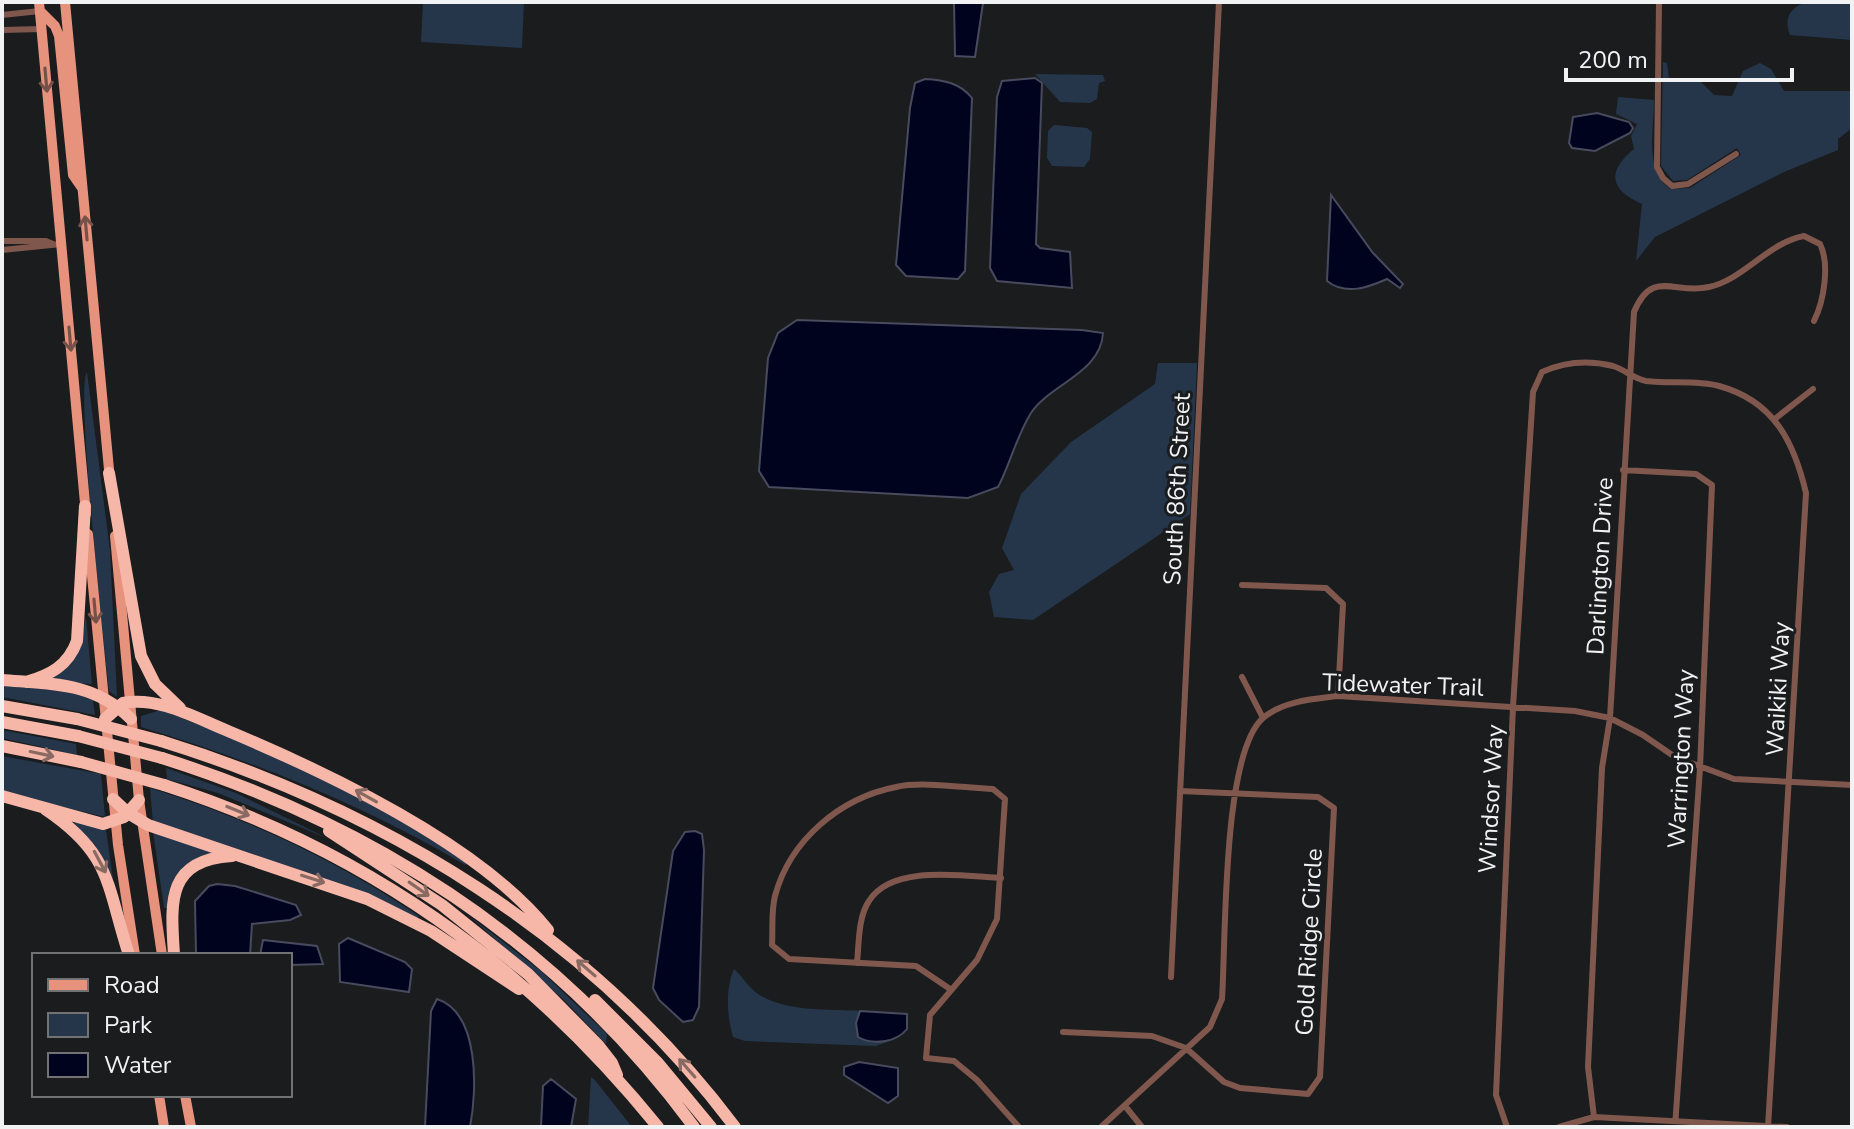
<svg xmlns="http://www.w3.org/2000/svg" width="1854" height="1129" font-family="'Nunito Sans',sans-serif">
<rect width="100%" height="100%" fill="#1a1c1e"/>
<path fill="#25364b" d="M423,2H524L522,48L421,42Z
M1807,2H1852V40L1790,35C1783,17 1791,7 1807,2Z
M1663,62L1667,63L1669,79H1698L1714,95L1732,96L1743,71L1760,63L1771,69L1784,91H1852V128L1838,139V150L1784,172L1655,237L1636,261L1642,204C1610,190 1606,172 1634,149L1631,136L1637,124L1616,114L1618,97L1654,100C1654,129 1644,170 1670,189L1690,188L1741,155L1737,148L1687,180L1673,181L1661,166Z
M1035,74L1103,75L1105,81L1099,83L1097,99L1090,103L1060,102Z
M1054,125L1087,128L1092,132L1090,159L1084,167L1052,166L1047,158L1048,131Z
M1158,363H1197L1190,514L1033,620L994,617L989,592L999,574L1014,570L1002,548L1021,494L1071,442L1155,384Z
M87,372L110,550L117,697L109,691C105,651 75,386 87,372Z
M86,616L92,684L48,682L81,644Z
M2,685L92,694L95,715L2,697Z
M161,710L309,769L408,823L467,862L465,865C362,804 256,762 141,727V716Z
M2,730L76,744L77,755L2,738Z
M2,756L101,774L105,817L2,792Z
M166,768L236,793L329,839L218,793L167,779Z
M150,788C244,817 337,860 419,916L417,920L153,823Z
M76,822L106,830L113,879L95,845L74,824Z
M153,831L219,852L196,861L169,908H164Z
M468,915L541,971L607,1034L606,1044L564,1000Z
M734,969C741,975 745,982 751,988C776,1013 827,1009 860,1011L856,1023L866,1041L896,1039L876,1046L745,1041L733,1037C727,1016 725,990 734,969Z
M591,1077L594,1079L632,1127H588Z"/>
<path fill="#00031d" stroke="#484b5e" stroke-width="2" d="M954,2L983,3L975,57L955,56Z
M1035,78L1042,83L1036,244L1040,248L1070,252L1072,288L997,281L990,268L997,97L1002,81Z
M925,79C944,80 960,83 972,98L965,271L958,279L906,276L896,265L910,108L915,83Z
M1597,113L1629,122L1633,128L1630,133L1595,151L1572,148L1569,143L1573,117Z
M1331,195L1373,253L1403,284L1400,288L1387,279C1369,287 1346,296 1327,281Z
M797,320L1082,330L1103,333C1101,373 1050,384 1031,413C1017,435 1010,464 998,487L968,498L769,487L759,471L768,358L778,333Z
M695,831L702,834L704,850L699,1007L693,1020L683,1022L659,1000L653,988L673,851L685,832Z
M217,884L235,886L296,905L301,915L290,920L252,924L250,955H196L195,901L209,886Z
M348,938L405,962L412,969L409,992L340,982L339,944Z
M263,940L317,946L323,964L290,965V955H260Z
M437,999C480,1013 477,1091 470,1127H425L431,1011Z
M860,1011L907,1014V1029C896,1043 872,1045 858,1037L856,1023Z
M859,1062L898,1068V1096L888,1103L844,1075V1067Z
M551,1079L576,1099L571,1127H541L543,1086Z"/>
<g fill="none" stroke-linecap="round" stroke-linejoin="round">
<path stroke="#80574d" stroke-width="6" d="M1659,2L1657,167L1663,178L1672,186L1688,184L1736,154
M2,15L40,11
M2,30L42,29
M2,241H46L53,244
M2,250L61,244
M1776,418L1813,389
M1623,470L1696,474L1712,485L1700,768L1675,1127
M1242,585L1326,588L1343,604L1338,696
M1242,677L1263,718
M857,963C859,944 858,917 869,901C892,864 964,876 1001,878
M1171,977L1219,2
M950,989L916,966L789,959L772,945C773,929 771,911 775,896C790,840 840,798 896,787C922,781 965,788 993,789L1005,799L997,919L977,960L930,1015L926,1058L954,1061L977,1080L1019,1127
M1063,1032L1152,1036L1186,1048L1224,1082L1240,1088L1308,1094L1320,1077L1334,808L1318,797L1180,791
M1125,1106L1142,1127
M1594,1117L1588,1067L1602,768L1610,718L1634,312C1652,268 1675,295 1709,287C1743,280 1769,242 1804,236L1820,244C1830,264 1824,301 1814,321
M1101,1127L1210,1027L1222,999C1226,940 1222,754 1263,718C1283,701 1313,699 1338,696L1575,711L1610,718L1643,735L1675,757L1734,779L1852,785
M1507,1127L1496,1095L1513,707L1533,392L1542,372C1564,362 1589,360 1613,366C1625,370 1635,379 1646,381C1670,384 1697,380 1719,386C1774,401 1794,442 1806,493L1768,1127
M1559,1127L1594,1117L1787,1127"/>
<path stroke="#e7927d" stroke-width="10" d="M39,2L86,514
M65,2L110,480
M40,11L55,26L59,36L73,175L82,188
M88,534L118,845L135,955
M115,536L139,800L162,955
M159,1095L164,1127
M185,1095L191,1127"/>
<path stroke="#f6b7a8" stroke-width="12" d="M109,473L141,656L155,684L180,708
M2,680C52,684 94,682 131,719
M26,682C50,675 68,666 77,641L85,506
M2,706L77,719
M105,719L123,703C158,696 196,718 228,731C328,773 480,845 548,930
M2,722L78,736
M161,741C387,811 591,936 735,1127
M2,746L81,762
M162,758C377,826 560,945 694,1127
M164,785C365,850 525,963 658,1127
M2,796L103,824L124,817L139,800
M113,799L128,813L148,825L367,899L431,931L519,989
M45,809C112,854 106,884 129,955
M329,831L442,905L528,974L598,1045L612,1063L617,1075
M174,955C171,904 165,860 232,856
M595,1000L658,1063L711,1127"/>
<path stroke="#f6b7a8" stroke-width="12" d="M77,719L161,741
M78,736L162,758
M81,762L164,785"/>
</g>
<defs><path id="oneway-shaft" d="M-6 0H5M1.5-3L5.5 0L1.5 3" fill="none" stroke-width="1.6" stroke-linecap="round" stroke-linejoin="round" transform="scale(2)"/></defs>
<g stroke="#765149">
<use href="#oneway-shaft" transform="translate(46 80) rotate(85)"/>
<use href="#oneway-shaft" transform="translate(86 228) rotate(-95)"/>
<use href="#oneway-shaft" transform="translate(70 339) rotate(85)"/>
<use href="#oneway-shaft" transform="translate(95 611) rotate(85)"/>
</g>
<g stroke="#886a63">
<use href="#oneway-shaft" transform="translate(42 754) rotate(12)"/>
<use href="#oneway-shaft" transform="translate(366 796) rotate(-151)"/>
<use href="#oneway-shaft" transform="translate(238 811) rotate(22)"/>
<use href="#oneway-shaft" transform="translate(100 862) rotate(62)"/>
<use href="#oneway-shaft" transform="translate(313 879) rotate(18)"/>
<use href="#oneway-shaft" transform="translate(419 889) rotate(35)"/>
<use href="#oneway-shaft" transform="translate(586 968) rotate(-139)"/>
<use href="#oneway-shaft" transform="translate(687 1068) rotate(-131)"/>
</g>
<g text-anchor="middle" dominant-baseline="central" stroke-width="6" stroke-linejoin="round" paint-order="stroke">
<g font-size="24" fill="#f1f2f4" stroke="#1a1c1e">
<text transform="translate(1177 489) rotate(-87)">South 86th Street</text>
<text transform="translate(1600 566) rotate(-87)">Darlington Drive</text>
<text transform="translate(1403 685) rotate(2)">Tidewater Trail</text>
<text transform="translate(1778 689) rotate(-87)">Waikiki Way</text>
<text transform="translate(1681 759) rotate(-87)">Warrington Way</text>
<text transform="translate(1491 799) rotate(-87)">Windsor Way</text>
<text transform="translate(1309 942) rotate(-87)">Gold Ridge Circle</text>
</g>
</g>
<rect width="1854" height="1129" fill="none" stroke="#f1f2f4" stroke-width="8"/>
<rect x="32" y="953" width="260" height="144" fill="#1a1c1e" stroke="#707274" stroke-width="2"/>
<rect x="48" y="979" width="40" height="12" fill="#e7927d" stroke="#707274" stroke-width="2"/>
<text x="104" y="993" font-size="24" fill="#f1f2f4">Road</text>
<rect x="48" y="1013" width="40" height="24" fill="#25364b" stroke="#707274" stroke-width="2"/>
<text x="104" y="1033" font-size="24" fill="#f1f2f4">Park</text>
<rect x="48" y="1053" width="40" height="24" fill="#00031d" stroke="#707274" stroke-width="2"/>
<text x="104" y="1073" font-size="24" fill="#f1f2f4">Water</text>
<path d="M1566 68v12h226v-12" fill="none" stroke="#f1f2f4" stroke-width="4"/>
<text x="1578" y="68" font-size="24" fill="#f1f2f4" stroke="#1a1c1e" stroke-width="6" paint-order="stroke">200 m</text>
</svg>
